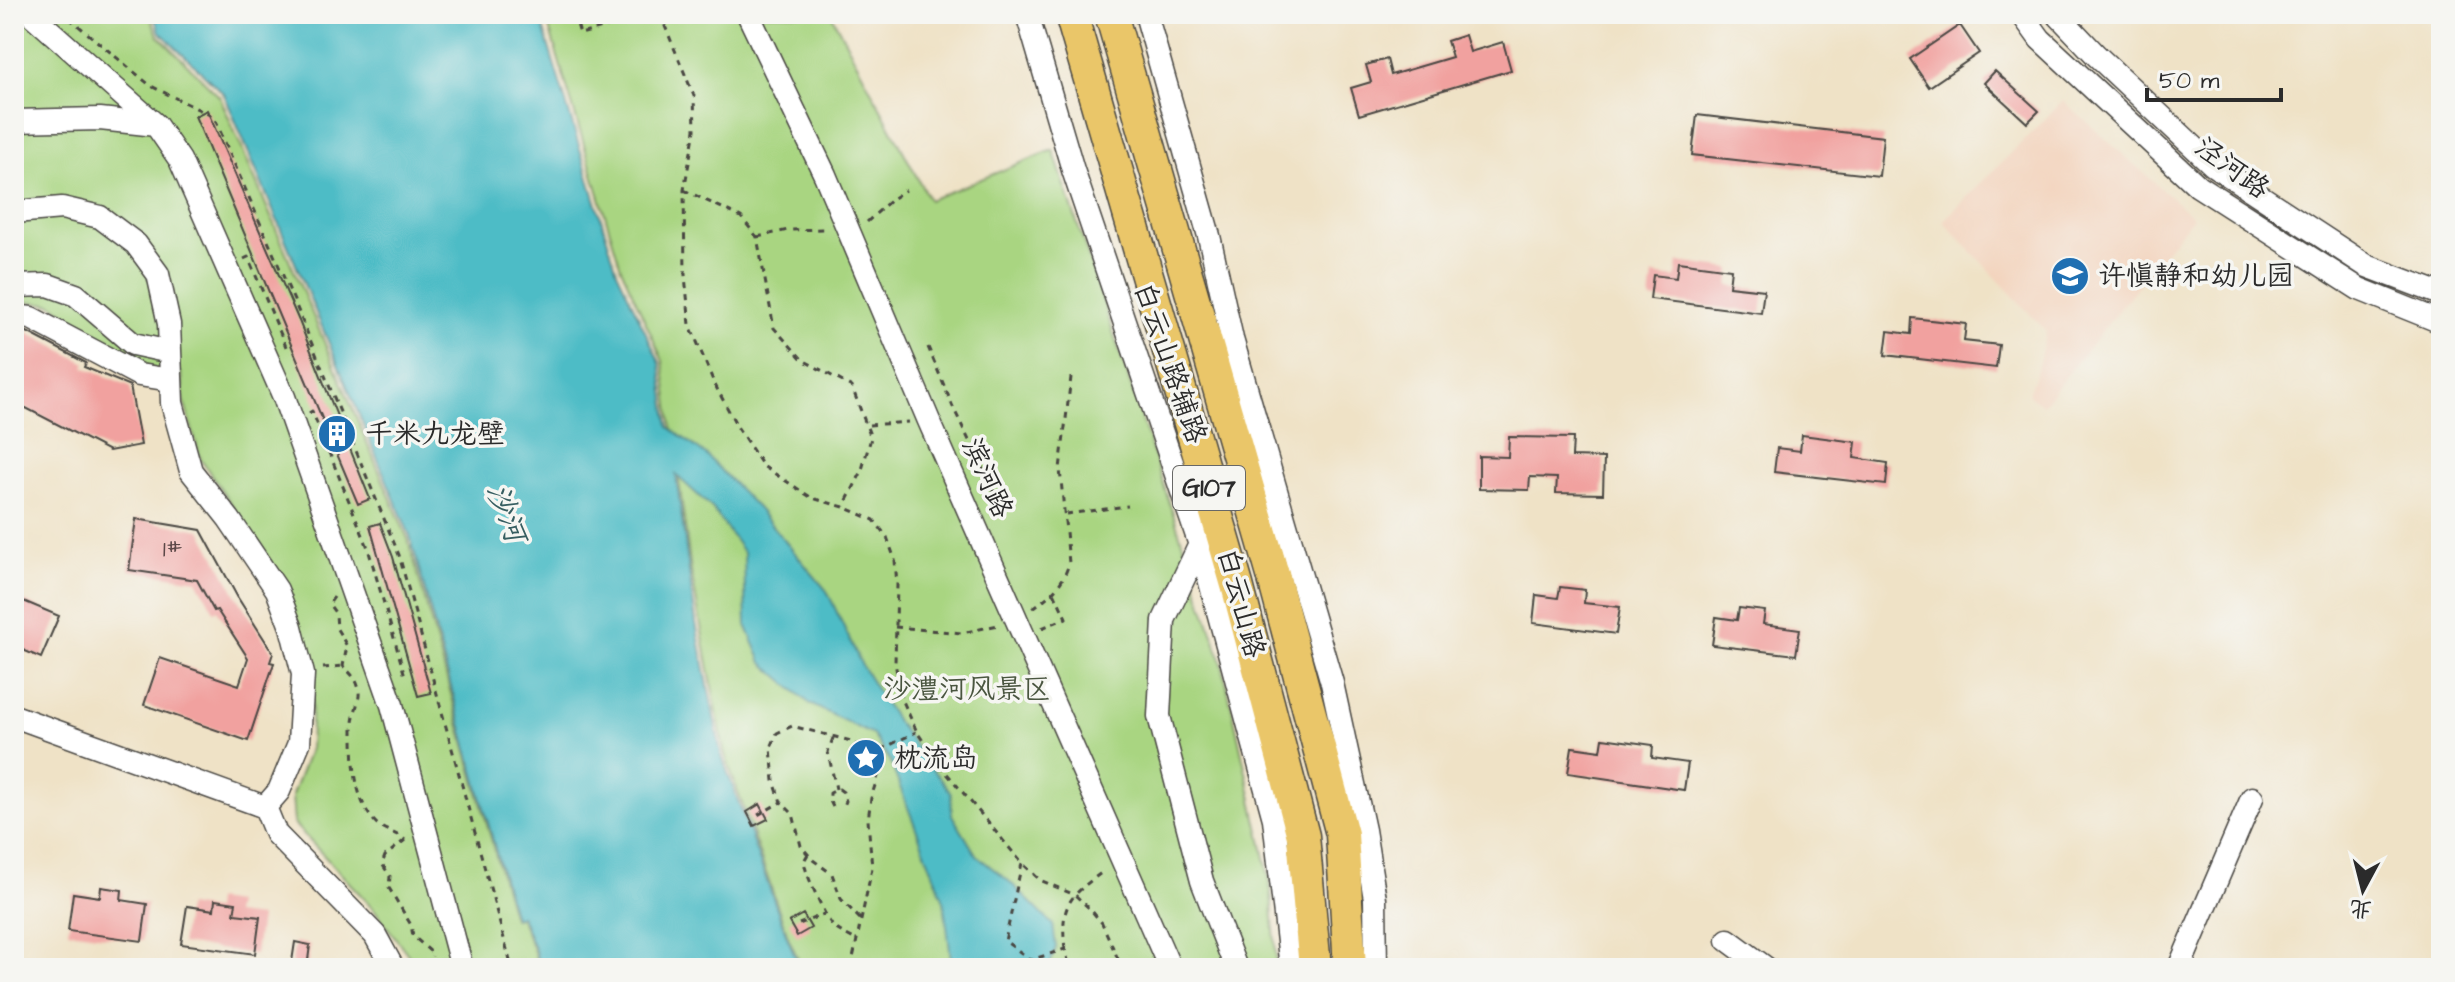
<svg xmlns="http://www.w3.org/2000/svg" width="2455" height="982" font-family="'Architects Daughter','LXGW WenKai TC',sans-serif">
<rect width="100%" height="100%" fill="#f6f6f2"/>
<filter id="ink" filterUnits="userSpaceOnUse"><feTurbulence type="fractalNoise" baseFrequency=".0125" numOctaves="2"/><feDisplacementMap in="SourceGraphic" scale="16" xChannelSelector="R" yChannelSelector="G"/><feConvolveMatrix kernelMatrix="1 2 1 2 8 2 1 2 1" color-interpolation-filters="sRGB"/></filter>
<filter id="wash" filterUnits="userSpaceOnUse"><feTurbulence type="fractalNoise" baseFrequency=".006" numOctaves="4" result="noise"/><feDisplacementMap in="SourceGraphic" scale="32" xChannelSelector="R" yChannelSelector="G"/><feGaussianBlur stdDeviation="1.8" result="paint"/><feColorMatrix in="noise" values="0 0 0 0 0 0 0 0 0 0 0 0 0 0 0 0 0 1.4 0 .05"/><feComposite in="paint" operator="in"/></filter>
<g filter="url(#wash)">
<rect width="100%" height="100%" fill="#efe2c6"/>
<path fill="#f3d4be" d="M2063,101L2193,217L2043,405L2028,394L2038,367L2046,331L1943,221Z"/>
<path fill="#a9d581" stroke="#6a8056" stroke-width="2" d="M14,14H149L158,35L220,97L408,539L513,918L520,917L535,954L537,968H418L374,909L294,824L292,795L310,748L313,673L234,508L201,460L184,402L182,374L157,371L128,357L52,304L14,301Z
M545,14H831L929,200L1053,150L1221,659L1270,881L1277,968H802L789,939L724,752L691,571L663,361L621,268Z"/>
<path fill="#4ebcc6" stroke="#3c7478" stroke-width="2" d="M153,14H539L617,271L660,363L669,427L706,455L758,509L827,591L863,668L896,721L951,793L952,815L977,856L1010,882L1053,925L1056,947L1049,968H957L951,959L944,901L890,761L873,735L810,704L762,662L746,625L744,553L712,508L676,475L696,623L721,754L788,939L800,968H539L536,953L521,916L514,918L410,536L224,94L160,32Z"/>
<g id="blocks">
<path fill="#f1a19f" d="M1960,25L1979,53L1929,87L1910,59Z
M1465,35L1470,52L1503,42L1511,70L1359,115L1351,88L1371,82L1366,65L1387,59L1391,75L1452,57L1447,41Z
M1995,71L2039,111L2027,123L1984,83Z
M207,110L299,321L370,499L358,504L195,116Z
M1697,115L1883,137L1879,176L1692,155Z
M1678,262L1731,269L1729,286L1764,290L1761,313L1650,299L1653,275L1676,278Z
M1912,318L1966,324L1964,341L1999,345L1996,368L1885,355L1888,331L1911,334Z
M14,330L27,332L86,363L84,367L130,386L141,445L109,451L26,408L14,406Z
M1802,435L1856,442L1854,458L1888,463L1886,485L1774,472L1777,448L1800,451Z
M1509,437L1573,438L1572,457L1604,458L1603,494L1556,493L1557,478L1530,477L1529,490L1479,489V456L1508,457Z
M136,519L201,530L238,598L273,653L270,662L274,663L248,741L144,705L160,658L239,685L248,658L217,610L214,611L197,580L129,570Z
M380,523L393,557L431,693L418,696L370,526Z
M1560,587L1585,590L1584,603L1620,607L1616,634L1533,623L1536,595L1558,598Z
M14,597L59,616L41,658L14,646Z
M1739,608L1765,611L1763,624L1800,629L1796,655L1712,645L1716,617L1737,620Z
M1603,738L1653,745L1652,758L1688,763L1684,790L1568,773L1572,747L1601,751Z
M760,804L768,819L754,826L747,812Z
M101,887L122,890L121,900L147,904L142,941L68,931L73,893L100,897Z
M215,900L236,903L234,914L260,917L255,954L181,944L187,906L214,910Z
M803,914L811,928L797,936L789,922Z
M295,942L310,945L307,968H291Z"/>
</g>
</g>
<g filter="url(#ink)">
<use href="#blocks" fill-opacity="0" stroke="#484642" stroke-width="2"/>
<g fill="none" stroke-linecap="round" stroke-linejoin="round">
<defs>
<path id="minor" d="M31,14L156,125L180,160L284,397L392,705L462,968
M748,14L825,175L929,421L1170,968
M1027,14L1073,170L1200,545L1274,819L1291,968
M1146,14L1209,236L1232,339L1332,683L1364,830L1375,899L1376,968
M2022,14L2040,39L2198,186L2359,289L2441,322
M2057,14L2096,55L2213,165L2367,266L2441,294
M14,121L100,119L156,125
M14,212L62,208L100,217L136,244L158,274L169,324L172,403L191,471L229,519L277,590L291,627L303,674L299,743L279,791L265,807
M14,286L48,285L76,295L133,344L170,352
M14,316L31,318L139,375L171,380
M1201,542L1164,620L1159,716L1202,881L1236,968
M14,716L265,807L276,834L375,935L393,968
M1728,940L1766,968
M2179,968L2252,798"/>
<path id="highway" d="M1071,14L1237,585L1303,836L1315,968
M1111,14L1273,575L1342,834L1350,968"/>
</defs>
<use href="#minor" stroke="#484642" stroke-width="25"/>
<use href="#highway" stroke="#484642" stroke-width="35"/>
<path stroke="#484642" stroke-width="3" stroke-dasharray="6 6" stroke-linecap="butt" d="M574,14L580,34L656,14
M660,14L694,96L695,130L684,190L685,276L690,325L714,383L738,428L763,466L812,498L844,507L874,520L887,537L895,560L897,585L895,663L902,699L917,732L939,764L1022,863L1040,880L1075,895L1090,909L1102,923L1122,968
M69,18L151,86L214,117L295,303L399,555L512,968
M684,190L741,217L757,237L774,328L803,360L852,387L871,438L861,473L844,506
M867,222L893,198L906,190
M757,237L788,230L824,229
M244,259L248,257L287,349
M928,347L953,407L1004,513L993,517
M309,413L312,411L367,545L405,676
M869,425L909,422
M1066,514L1128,506
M334,597L329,604L336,614L337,629L347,646L343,666C349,672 356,678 358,686C362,699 354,709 353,723C353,755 352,800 377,824C385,831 397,833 405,840
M1033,608C1051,595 1063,585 1069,563L1060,469L1071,377
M895,627L962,633L998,625
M1042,628L1066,618L1054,592
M323,668L343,666
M833,738L828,752L836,789
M833,807L830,801V793L839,789L843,792L846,801L843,808
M758,815L781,802
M405,840L385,856L382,864L390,876L389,888L411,925L413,936L433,954
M808,854C805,859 804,860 805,866C806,874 827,921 833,926C839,932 849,936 856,940
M1022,863L1005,941L1031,960L1065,949L1070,968
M860,919L841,899L832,874L813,860L801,846L793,814L781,802L774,781L771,748L777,733L792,726L851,741L872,754
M799,924L824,914
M1065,949C1060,903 1069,897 1105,870
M430,968L432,956
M851,968L872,868L868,820L871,798L878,776L872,754L916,732"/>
<use href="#minor" stroke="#fff" stroke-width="22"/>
<use href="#highway" stroke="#eac669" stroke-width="32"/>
</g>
</g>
<defs>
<symbol id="school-disc" viewBox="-11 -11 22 22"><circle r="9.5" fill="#1f6fb2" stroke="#f6f6f2"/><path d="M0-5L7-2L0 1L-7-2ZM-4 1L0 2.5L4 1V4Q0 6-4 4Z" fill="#fff"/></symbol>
<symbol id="building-disc" viewBox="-11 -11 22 22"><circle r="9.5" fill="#1f6fb2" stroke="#f6f6f2"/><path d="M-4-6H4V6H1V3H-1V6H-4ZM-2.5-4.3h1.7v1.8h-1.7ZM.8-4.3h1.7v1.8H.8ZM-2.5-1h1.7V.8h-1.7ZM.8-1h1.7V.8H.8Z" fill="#fff"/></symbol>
<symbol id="sight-disc" viewBox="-11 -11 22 22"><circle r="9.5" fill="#1f6fb2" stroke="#f6f6f2"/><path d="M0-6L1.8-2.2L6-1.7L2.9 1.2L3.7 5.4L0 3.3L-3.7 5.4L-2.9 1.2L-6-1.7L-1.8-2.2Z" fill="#fff"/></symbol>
</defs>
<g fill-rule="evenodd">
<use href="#school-disc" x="2048" y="254" width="44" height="44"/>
<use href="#building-disc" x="315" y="412" width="44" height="44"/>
<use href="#sight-disc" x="844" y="736" width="44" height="44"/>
</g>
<g text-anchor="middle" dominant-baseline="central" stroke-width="7" stroke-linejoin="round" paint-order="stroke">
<g font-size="24" fill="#5c4848">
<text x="172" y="550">1#</text>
</g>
<rect fill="#f6f6f2" stroke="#686867" stroke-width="2" x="1173" y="466" width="72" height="44" rx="6"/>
<g font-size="26" font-weight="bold" fill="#2b2b2b">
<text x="1209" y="488">G107</text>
</g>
<g font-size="28" fill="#2b2b2b" stroke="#f6f6f2">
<text transform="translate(2232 168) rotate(36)">泾河路</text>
<text transform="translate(1170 363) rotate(71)">白云山路辅路</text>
<text transform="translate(987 478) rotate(66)">滨河路</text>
<text transform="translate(1241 603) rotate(75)">白云山路</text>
</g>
<g font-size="28" fill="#2b2b2b" stroke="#f6f6f2" text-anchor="start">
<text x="2098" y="276">许慎静和幼儿园</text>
<text x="365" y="434">千米九龙壁</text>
<text x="894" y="758">枕流岛</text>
</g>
<g font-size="28" fill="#4a5640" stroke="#f6f6f2">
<text x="967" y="689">沙澧河风景区</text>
</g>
<g font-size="30" font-style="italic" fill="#375e61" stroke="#f6f6f2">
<text transform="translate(506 513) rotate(69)">沙河</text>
</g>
</g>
<rect width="2455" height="982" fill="none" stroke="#f6f6f2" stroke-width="48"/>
<g transform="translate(2363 890) rotate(187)" stroke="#f6f6f2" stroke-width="6" paint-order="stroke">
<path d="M0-6L14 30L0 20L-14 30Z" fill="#2b2b2b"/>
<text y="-12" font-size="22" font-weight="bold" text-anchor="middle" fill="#2b2b2b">北</text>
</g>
<path d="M2147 88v12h134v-12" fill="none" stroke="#2b2b2b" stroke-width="4"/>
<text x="2159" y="88" font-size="24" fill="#2b2b2b" stroke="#f6f6f2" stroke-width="6" paint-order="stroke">50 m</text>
</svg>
